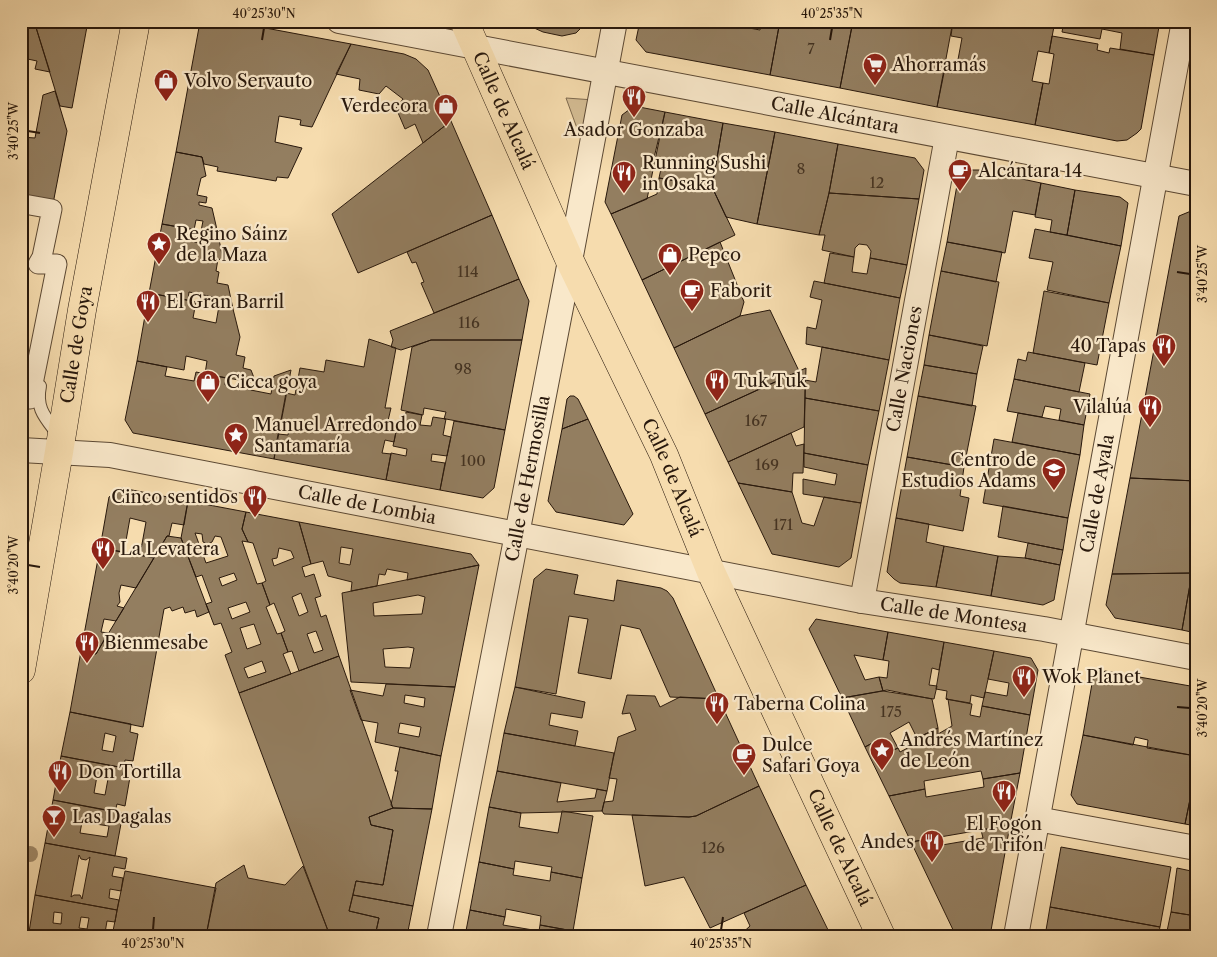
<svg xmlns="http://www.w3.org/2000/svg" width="1217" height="957" font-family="'Libre Caslon Text',serif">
<rect width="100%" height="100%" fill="#f6dcae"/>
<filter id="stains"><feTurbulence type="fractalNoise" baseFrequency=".004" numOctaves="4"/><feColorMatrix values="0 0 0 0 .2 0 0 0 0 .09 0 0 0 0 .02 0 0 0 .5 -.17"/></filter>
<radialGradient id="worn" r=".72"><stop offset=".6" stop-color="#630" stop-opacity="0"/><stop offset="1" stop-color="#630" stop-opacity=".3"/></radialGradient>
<path fill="#d3bb92" stroke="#7e6a4f" d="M566,98L594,100L585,150Z"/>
<path fill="#937e60" stroke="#28180c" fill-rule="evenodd" d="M21,21H34L50,72L35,69L37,61L23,58L21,66Z
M34,21H88L72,108L60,106Z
M202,21H228L351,44L312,127L300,125L301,120L279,116L275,142L302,148L288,178L277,177L276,181L217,171L218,167L204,164L202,157L176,152L200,22Z
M528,21H583L581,28L576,33L562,36L543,32L532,27Z
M640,21H745L744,27L760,30L761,21H780L770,75L646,52L636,40Z
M780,21H853L840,88L770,75Z
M853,21H953L937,107L840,88Z
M953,21H1055L1049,53L1038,51L1032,81L1043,83L1035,125L937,107L946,63L957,65L962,38L951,36Z
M1064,21H1160L1154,55L1120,49L1122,33L1102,29L1100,39L1062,32Z
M1052,36L1098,44L1097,50L1109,53L1110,48L1154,55L1141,129L1137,133L1127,140L1117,141L1035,125L1043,83L1049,84L1054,54L1049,53Z
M351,44L404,54L416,59L428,70L451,121L423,143L415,124L405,129L396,108L403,99L386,86L379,94L359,90L360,79L336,74Z
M55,91L67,131L52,209L21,202V137L35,138L43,95Z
M28,100L21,136V102Z
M634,106L665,112L647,199L611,214L605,202L622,115Z
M665,112L723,123L712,187L659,178L662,164L653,162Z
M1196,115V152L1190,145Z
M451,121L492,215L358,273L332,214Z
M723,123L775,132L757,224L726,217L712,187Z
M775,132L838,144L829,193L819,235L757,224Z
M838,144L915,158L924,170L919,199L829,193Z
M176,152L202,157L206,176L201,178L197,195L207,197L206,203L199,202V205L212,208L218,234L201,231L203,221L196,220L194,230L162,224Z
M972,170H979L1041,183L1035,215L1013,211L1005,253L947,242L957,185L960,176Z
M659,178L712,187L735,235L642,280L611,214L657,194Z
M1041,183L1075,190L1067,235L1050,232L1052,220L1035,217Z
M1075,190L1120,197L1128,203L1121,246L1067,235Z
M829,193L919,199L907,265L870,258L871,251L867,245L859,244L855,248L854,257L822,250L825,235H819Z
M1191,211L1196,212V481L1130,478L1179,216Z
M492,215L519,279L434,313L421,283L424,282L416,262L412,263L407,252Z
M162,224L197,230L194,242L202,243L204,232L218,234L223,260L218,259L216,271L219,272L217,283L228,285L233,309L217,306L218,298L189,292L188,300L149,293Z
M1035,229L1121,246L1109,303L1047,290L1053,262L1029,258Z
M720,242L744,302L740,316L674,348L642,280Z
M947,242L1002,252L996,282L941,271Z
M830,253L854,257L852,272L867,274L870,258L907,265L900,298L824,283Z
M941,271L999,282L987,346L929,335Z
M519,279L529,301L522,340H431L401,350L391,347L393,340L390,331Z
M814,281L900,298L889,360L806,344L807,327L816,329L822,300L810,297Z
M1044,291L1109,303L1097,365L1033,353Z
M149,293L196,302L193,318L216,323L219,306L233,309L240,337L236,355L245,357L243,368L251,370L256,383L205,374L207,361L186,356L184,370L137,361Z
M770,310L799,371L705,414L674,348L740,316Z
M929,335L983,346L977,374L924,365Z
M369,339L396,348L385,408H391L387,425L397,427L394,442L385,440L382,453L391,454L386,480L274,459L278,434L288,435L290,422L281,420L286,393L295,395L300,368L324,372L326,360L364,367Z
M431,340H522L505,430L446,419H444L446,412L424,408L423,415L401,410L412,347Z
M822,347L889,360L879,411L805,398V380L816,382Z
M1028,352L1085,363L1079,392L1014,379L1018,359L1026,361Z
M137,361L167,367L165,376L194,381L196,372L226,378L225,385L271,394L274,376L291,370L274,459L133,433L125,420Z
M924,365L977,374L972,406L918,396Z
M806,368L804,427L728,462L705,414Z
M1014,379L1090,394L1084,425L1059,420L1061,409L1045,406L1042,417L1007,411Z
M570,396H574L578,399L588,419L562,429L567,399Z
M918,396L976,406L964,467L907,457Z
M805,398L879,411L868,465L804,453Z
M406,412L422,415L420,425L431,426L433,417L446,419L443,435L451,437L447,456L432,454L431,461L445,463L440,490L386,480L391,453L406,456L407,449L393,446L397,427L403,428Z
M1018,413L1084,425L1080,455L1012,442Z
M588,419L633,514L624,525L556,512L548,501L562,429Z
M454,421L505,430L494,488L483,498L440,490Z
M791,433L796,446L804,444L803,473H793L792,492L738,483L728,462Z
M994,439L1080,455L1068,518L983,503Z
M804,453L868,465L861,503L803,494V479L835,485L837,474L804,467Z
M907,457L964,467L960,496L969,498L963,531L896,518Z
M1130,478L1196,481V573L1112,574Z
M738,483L792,492L802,523L814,526L824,497L861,503L851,558L839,567L772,554Z
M122,488L188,501L184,525L172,523L169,536H167L154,558L140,555L146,522L130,518L124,552L100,548L109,497Z
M188,501L246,512L242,529L248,542L242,541L257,584L262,583L270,605L266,607L277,634L281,633L288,652L283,654L291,674L239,693L225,655L232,652L221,623L214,625L206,604L212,602L202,575L196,577L181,538ZM195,533L202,534L203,542L208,544L212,542L215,536L221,537L228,556L206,563ZM234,573L237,580L222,586L219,578ZM246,602L250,612L232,619L228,608ZM254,624L261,644L247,649L240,628ZM262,661L266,672L248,678L244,668Z
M1003,506L1068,518L1063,550L998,537Z
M246,512L299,522L311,564L302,567L305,577L314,574L321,596L315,598L321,617L326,615L339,656L299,671L292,651L288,652L281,633L285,631L274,603L270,605L262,583L266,581L253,543L248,542L242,529ZM279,548L291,551L294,558L274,566L272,559L277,558ZM301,593L308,612L299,616L292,597ZM316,631L323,650L314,653L307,634Z
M896,518L929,524L926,542L944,546L936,587L900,583L894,579L887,572Z
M299,522L471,554L479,565L407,580L408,573L387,569L385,575L379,574L377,586L351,591L352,582L328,576L323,561L311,564ZM341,547L353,549L350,565L339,563Z
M167,536L181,538L209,612L197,617L195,610L185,613L183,607L172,611L170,607L164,609L143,727L70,712L81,651L96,654Z
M1028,543L1063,550L1060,565L1025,558Z
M944,546L998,556L991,596L936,587Z
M100,548L154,558L136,588L121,585L119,593L120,602L117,606L124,608L116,621L104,619L101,632L108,633L96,654L81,651Z
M998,556L1025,558L1060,565L1054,600L1043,605L991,596Z
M479,565L455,687L351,682L342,593ZM418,595L425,597L422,614L374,616L373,603ZM408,647L414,648L410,668L385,667L383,649Z
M546,569L578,575L574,594L614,601L617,580L661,588L667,591L673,598L719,699L670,697L640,629L621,625L611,679L578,673L588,619L569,616L556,694L515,687L534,579Z
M1192,573L1182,630L1115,618L1106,605L1112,574Z
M1192,573H1196V633L1182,630Z
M816,619L888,632L883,660L854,655L865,680L879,677L883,691L842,698L809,629Z
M888,632L944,642L939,670L932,668L929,685L937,686L934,699L883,691L879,677L887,678L889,661L883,660Z
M944,642L994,651L984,698L971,695L970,703L946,699L947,691L936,689Z
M994,651L1031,658L1038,670L1030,715L982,706L985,692L1007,696L1009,683L988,679Z
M339,656L393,808L369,817L371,825L393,830L383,885L356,881L349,911L379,918L375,936H330L239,693Z
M1105,671L1196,687V734L1193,747L1196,748V756L1147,748L1148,740L1135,737L1133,745L1083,735L1093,678Z
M386,684L455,687L441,756L375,742L378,723L361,720L350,690L383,696ZM405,695L425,698L424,707L404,703ZM400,723L421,727L419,737L398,733Z
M515,687L585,702L582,718L551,713L549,725L578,731L575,746L504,733Z
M887,690L932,699L938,728L917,738L909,722L890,733L898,748L885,754L878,740L865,747L842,698Z
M627,695L655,696L660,707L680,697L719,699L759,786L696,816L689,817L604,814L602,811L604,802L613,801L617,779L609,778L618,737L636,730L630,713L622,714Z
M946,699L972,704L970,715L980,717L982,706L1030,715L1020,773L983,779L981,771L924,781L925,789L889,796L865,747L878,740L885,754L898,748L900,752L919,742L917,738L938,728V734L952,726L948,699Z
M70,712L131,724L130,732L138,734L133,761L125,760L124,768L61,756ZM105,733L116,736L113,752L102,750Z
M504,733L614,753L607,791L497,771Z
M1083,735L1196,756V770L1185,824L1077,804L1071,795Z
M400,747L441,756L432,809L393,808L391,805L398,771H395Z
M61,756L124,768L122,776L130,777L125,806L117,804L115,812L53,800ZM97,776L108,779L105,795L94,793Z
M1196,770V826L1185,824Z
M497,771L561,783L557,802L595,798L597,789L607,791L602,811L521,813L489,807Z
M1020,773L1010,825L940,837L911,842L889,796L925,789L926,797L984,787L983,779Z
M759,786L806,885L710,928L684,877L645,886L632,815L689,817L696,816Z
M53,800L123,813L115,856L45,843ZM82,822L109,826L107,837L80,833Z
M489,807L521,813L519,827L558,833L562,811L593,816L582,878L551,872L552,867L515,861L514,869L479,862Z
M393,808L432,809L413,906L353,895L356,881L383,885L393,830L371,825L369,817Z
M1010,825L990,936H956L911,842L940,837L942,845L983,838L981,830Z
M45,843L127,858L125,869L114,867L112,876L123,878L121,891L110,889L109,898L119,900L117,910L35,895ZM79,855L81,859L86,860L90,857L82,899L80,895H74L71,897Z
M1061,847L1171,867L1160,927L1050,907Z
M479,862L514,869L513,875L550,881L551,872L582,878L573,931L540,925L541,916L506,909L505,917L470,910Z
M244,865L248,878L285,885L303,866L330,936H206L216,883Z
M1177,868L1196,872V916L1171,912Z
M125,871L216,888L206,936H112Z
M806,885L831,936H739L750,926L744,913Z
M35,895L117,910L115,922L107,921L105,933H112V936H31L29,932ZM54,912L62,913L61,924L53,923ZM81,917L89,918L87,929L79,928Z
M353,895L413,906L407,936H375L379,918L349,911Z
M1050,907L1160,927L1158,936H1045Z
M470,910L505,917L503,925L539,931L540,925L573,931L572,936H465Z
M1171,912L1196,916V936H1166Z
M573,931L597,936H572Z"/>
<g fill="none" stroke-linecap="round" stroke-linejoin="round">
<defs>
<path id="service" d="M40,386C35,410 47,419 60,437"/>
<path id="pedestrian" d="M21,202L24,204L52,209L42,257L38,264H57L30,399L21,397"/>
<g id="minor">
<path id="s1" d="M339,21L1196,184"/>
<path id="s2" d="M21,450L110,455L862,601L1044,629L1196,658"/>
<path id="s3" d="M862,601L947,137"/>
<path d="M1037,819L1196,848"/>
<path id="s4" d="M439,936L570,261L615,21"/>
<path id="s5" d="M1016,936L1184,21"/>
</g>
<g id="primary">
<path id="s6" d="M464,21L570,261L664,455L711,572L881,936"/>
<path id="s7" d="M21,670L59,452L82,310L136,21"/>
</g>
</defs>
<use href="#service" stroke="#5c4934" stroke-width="14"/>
<use href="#pedestrian" stroke="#5c4934" stroke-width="21"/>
<use href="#minor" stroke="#5c4934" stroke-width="26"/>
<use href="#primary" stroke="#28180c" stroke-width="29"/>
<use href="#service" stroke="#f9e8ca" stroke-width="12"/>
<use href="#pedestrian" stroke="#f9e8ca" stroke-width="19"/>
<use href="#minor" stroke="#f9e8ca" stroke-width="24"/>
<use href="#primary" stroke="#f6dcae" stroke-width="28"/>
</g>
<circle fill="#a18b6b" cx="30" cy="854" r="8"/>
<path fill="none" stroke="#28180c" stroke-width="2" d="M262,40L264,28M830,40L832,28M28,131L40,133M1177,272L1190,274M28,565L40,567M1177,707L1190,708M153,930L154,917M721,930L723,917"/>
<defs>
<symbol id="supermarket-pin" viewBox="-11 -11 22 30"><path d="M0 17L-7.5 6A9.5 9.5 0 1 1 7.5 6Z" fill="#8f2418" stroke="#f9e8ca"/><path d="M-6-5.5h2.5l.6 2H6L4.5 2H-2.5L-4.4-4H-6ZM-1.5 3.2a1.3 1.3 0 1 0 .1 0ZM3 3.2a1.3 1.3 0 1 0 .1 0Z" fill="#fff"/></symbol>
<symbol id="shop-pin" viewBox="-11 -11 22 30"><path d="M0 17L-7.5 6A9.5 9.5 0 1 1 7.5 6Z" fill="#8f2418" stroke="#f9e8ca"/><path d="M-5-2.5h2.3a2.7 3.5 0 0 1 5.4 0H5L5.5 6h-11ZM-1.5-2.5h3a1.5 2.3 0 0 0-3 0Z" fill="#fff"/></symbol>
<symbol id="restaurant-pin" viewBox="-11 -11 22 30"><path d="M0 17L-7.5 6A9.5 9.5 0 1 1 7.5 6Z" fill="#8f2418" stroke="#f9e8ca"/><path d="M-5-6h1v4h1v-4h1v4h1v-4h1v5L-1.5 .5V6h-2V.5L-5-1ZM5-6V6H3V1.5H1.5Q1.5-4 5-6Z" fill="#fff"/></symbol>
<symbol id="cafe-pin" viewBox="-11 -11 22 30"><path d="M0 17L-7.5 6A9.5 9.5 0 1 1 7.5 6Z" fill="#8f2418" stroke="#f9e8ca"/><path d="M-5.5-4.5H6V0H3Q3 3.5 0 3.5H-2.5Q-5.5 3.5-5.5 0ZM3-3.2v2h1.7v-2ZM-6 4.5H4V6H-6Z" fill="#fff"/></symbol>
<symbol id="sight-pin" viewBox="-11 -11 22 30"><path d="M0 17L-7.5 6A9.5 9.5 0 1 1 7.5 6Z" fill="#8f2418" stroke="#f9e8ca"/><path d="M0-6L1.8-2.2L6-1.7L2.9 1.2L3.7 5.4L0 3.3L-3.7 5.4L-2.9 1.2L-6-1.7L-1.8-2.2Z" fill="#fff"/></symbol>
<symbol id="university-pin" viewBox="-11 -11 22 30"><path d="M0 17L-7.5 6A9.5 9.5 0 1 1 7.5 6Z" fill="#8f2418" stroke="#f9e8ca"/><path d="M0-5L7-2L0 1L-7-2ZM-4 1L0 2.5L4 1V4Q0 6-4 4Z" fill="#fff"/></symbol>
<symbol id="bar-pin" viewBox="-11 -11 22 30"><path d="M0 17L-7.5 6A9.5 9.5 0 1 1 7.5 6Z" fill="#8f2418" stroke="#f9e8ca"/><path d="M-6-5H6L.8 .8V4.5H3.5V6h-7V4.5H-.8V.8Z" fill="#fff"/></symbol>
</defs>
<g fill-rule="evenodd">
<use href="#supermarket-pin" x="861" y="51" width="28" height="38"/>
<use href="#shop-pin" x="152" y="67" width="28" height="38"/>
<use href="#restaurant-pin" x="620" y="83" width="28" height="38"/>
<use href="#shop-pin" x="432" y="92" width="28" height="38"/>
<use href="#cafe-pin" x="946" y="157" width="28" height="38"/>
<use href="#restaurant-pin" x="610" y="159" width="28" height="38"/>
<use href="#sight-pin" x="145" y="230" width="28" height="38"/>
<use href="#shop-pin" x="656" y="241" width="28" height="38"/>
<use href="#cafe-pin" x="678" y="277" width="28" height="38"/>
<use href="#restaurant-pin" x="134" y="288" width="28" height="38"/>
<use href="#restaurant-pin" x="1150" y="332" width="28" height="38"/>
<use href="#restaurant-pin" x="703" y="367" width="28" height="38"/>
<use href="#shop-pin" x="194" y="368" width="28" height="38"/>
<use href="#restaurant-pin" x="1136" y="393" width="28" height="38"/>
<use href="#sight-pin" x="222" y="421" width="28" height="38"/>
<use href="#university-pin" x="1040" y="456" width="28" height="38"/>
<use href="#restaurant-pin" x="241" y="483" width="28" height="38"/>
<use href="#restaurant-pin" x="89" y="535" width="28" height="38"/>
<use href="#restaurant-pin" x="73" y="629" width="28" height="38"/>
<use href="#restaurant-pin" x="1010" y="663" width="28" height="38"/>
<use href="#restaurant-pin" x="703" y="690" width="28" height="38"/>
<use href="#sight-pin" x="868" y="736" width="28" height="38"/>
<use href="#cafe-pin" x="730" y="741" width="28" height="38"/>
<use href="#restaurant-pin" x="46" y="758" width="28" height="38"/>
<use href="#restaurant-pin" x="990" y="778" width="28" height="38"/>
<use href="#bar-pin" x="40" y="803" width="28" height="38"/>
<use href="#restaurant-pin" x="918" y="828" width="28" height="38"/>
</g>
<g text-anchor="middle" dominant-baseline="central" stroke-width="4.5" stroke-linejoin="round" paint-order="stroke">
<g font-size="15" fill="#433221">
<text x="811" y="48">7</text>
<text x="801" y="168">8</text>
<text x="877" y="182">12</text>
<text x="468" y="271">114</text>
<text x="469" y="322">116</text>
<text x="463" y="368">98</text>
<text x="756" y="420">167</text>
<text x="473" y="460">100</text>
<text x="767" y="464">169</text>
<text x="783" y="524">171</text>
<text x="891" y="711">175</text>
<text x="713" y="847">126</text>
</g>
<g font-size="18" fill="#28180c" stroke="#f9e8ca" text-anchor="start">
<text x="892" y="65">Ahorramás</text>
<text x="184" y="81">Volvo Servauto</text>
<text x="428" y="106" text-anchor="end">Verdecora</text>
<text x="634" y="130" text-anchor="middle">Asador Gonzaba</text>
<text x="642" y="163">Running Sushi<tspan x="642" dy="21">in Osaka</tspan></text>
<text x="978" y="171">Alcántara 14</text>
<text x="176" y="234">Regino Sáinz<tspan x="176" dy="21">de la Maza</tspan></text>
<text x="688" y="255">Pepco</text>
<text x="710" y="291">Faborit</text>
<text x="166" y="302">El Gran Barril</text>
<text x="1146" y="346" text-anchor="end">40 Tapas</text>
<text x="734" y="381">Tuk Tuk</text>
<text x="226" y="382">Cicca goya</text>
<text x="1132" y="407" text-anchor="end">Vilalúa</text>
<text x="254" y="425">Manuel Arredondo<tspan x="254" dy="21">Santamaría</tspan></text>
<text x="1036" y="460" text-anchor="end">Centro de<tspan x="1036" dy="21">Estudios Adams</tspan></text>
<text x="238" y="497" text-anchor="end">Cinco sentidos</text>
<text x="120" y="549">La Levatera</text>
<text x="104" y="643">Bienmesabe</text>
<text x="1042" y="677">Wok Planet</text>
<text x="734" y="704">Taberna Colina</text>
<text x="900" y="740">Andrés Martínez<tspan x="900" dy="21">de León</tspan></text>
<text x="762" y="745">Dulce<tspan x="762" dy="21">Safari Goya</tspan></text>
<text x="78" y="772">Don Tortilla</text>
<text x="72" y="817">Las Dagalas</text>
<text x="1004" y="824" text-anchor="middle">El Fogón<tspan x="1004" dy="21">de Trifón</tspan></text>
<text x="914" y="842" text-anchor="end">Andes</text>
</g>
<g font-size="18" fill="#28180c" stroke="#f9e8ca">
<text stroke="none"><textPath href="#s6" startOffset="98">Calle de Alcalá</textPath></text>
<text stroke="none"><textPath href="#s1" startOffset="505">Calle Alcántara</textPath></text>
<text stroke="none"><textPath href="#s7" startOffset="330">Calle de Goya</textPath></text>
<text stroke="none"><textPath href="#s3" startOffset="236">Calle Naciones</textPath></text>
<text stroke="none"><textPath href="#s4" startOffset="466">Calle de Hermosilla</textPath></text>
<text stroke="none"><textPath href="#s6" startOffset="502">Calle de Alcalá</textPath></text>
<text stroke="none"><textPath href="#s5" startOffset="450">Calle de Ayala</textPath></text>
<text stroke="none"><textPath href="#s2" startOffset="351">Calle de Lombia</textPath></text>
<text stroke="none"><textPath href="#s2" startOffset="948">Calle de Montesa</textPath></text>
<text stroke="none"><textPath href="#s6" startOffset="908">Calle de Alcalá</textPath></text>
</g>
</g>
<rect width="1217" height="957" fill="none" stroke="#f6dcae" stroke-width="55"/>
<rect x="28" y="28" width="1162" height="902" fill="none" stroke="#28180c" stroke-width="2"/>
<g font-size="12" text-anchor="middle" fill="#28180c">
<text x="264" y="18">40°25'30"N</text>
<text x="832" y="18">40°25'35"N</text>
<text transform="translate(14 131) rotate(-90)" y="4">3°40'25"W</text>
<text transform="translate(1203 274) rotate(-90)" y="4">3°40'25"W</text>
<text transform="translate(14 565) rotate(-90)" y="4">3°40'20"W</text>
<text transform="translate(1203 708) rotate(-90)" y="4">3°40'20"W</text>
<text x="153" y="948">40°25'30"N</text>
<text x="721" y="948">40°25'35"N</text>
</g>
<rect width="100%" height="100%" filter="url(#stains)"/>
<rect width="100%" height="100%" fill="url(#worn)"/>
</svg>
